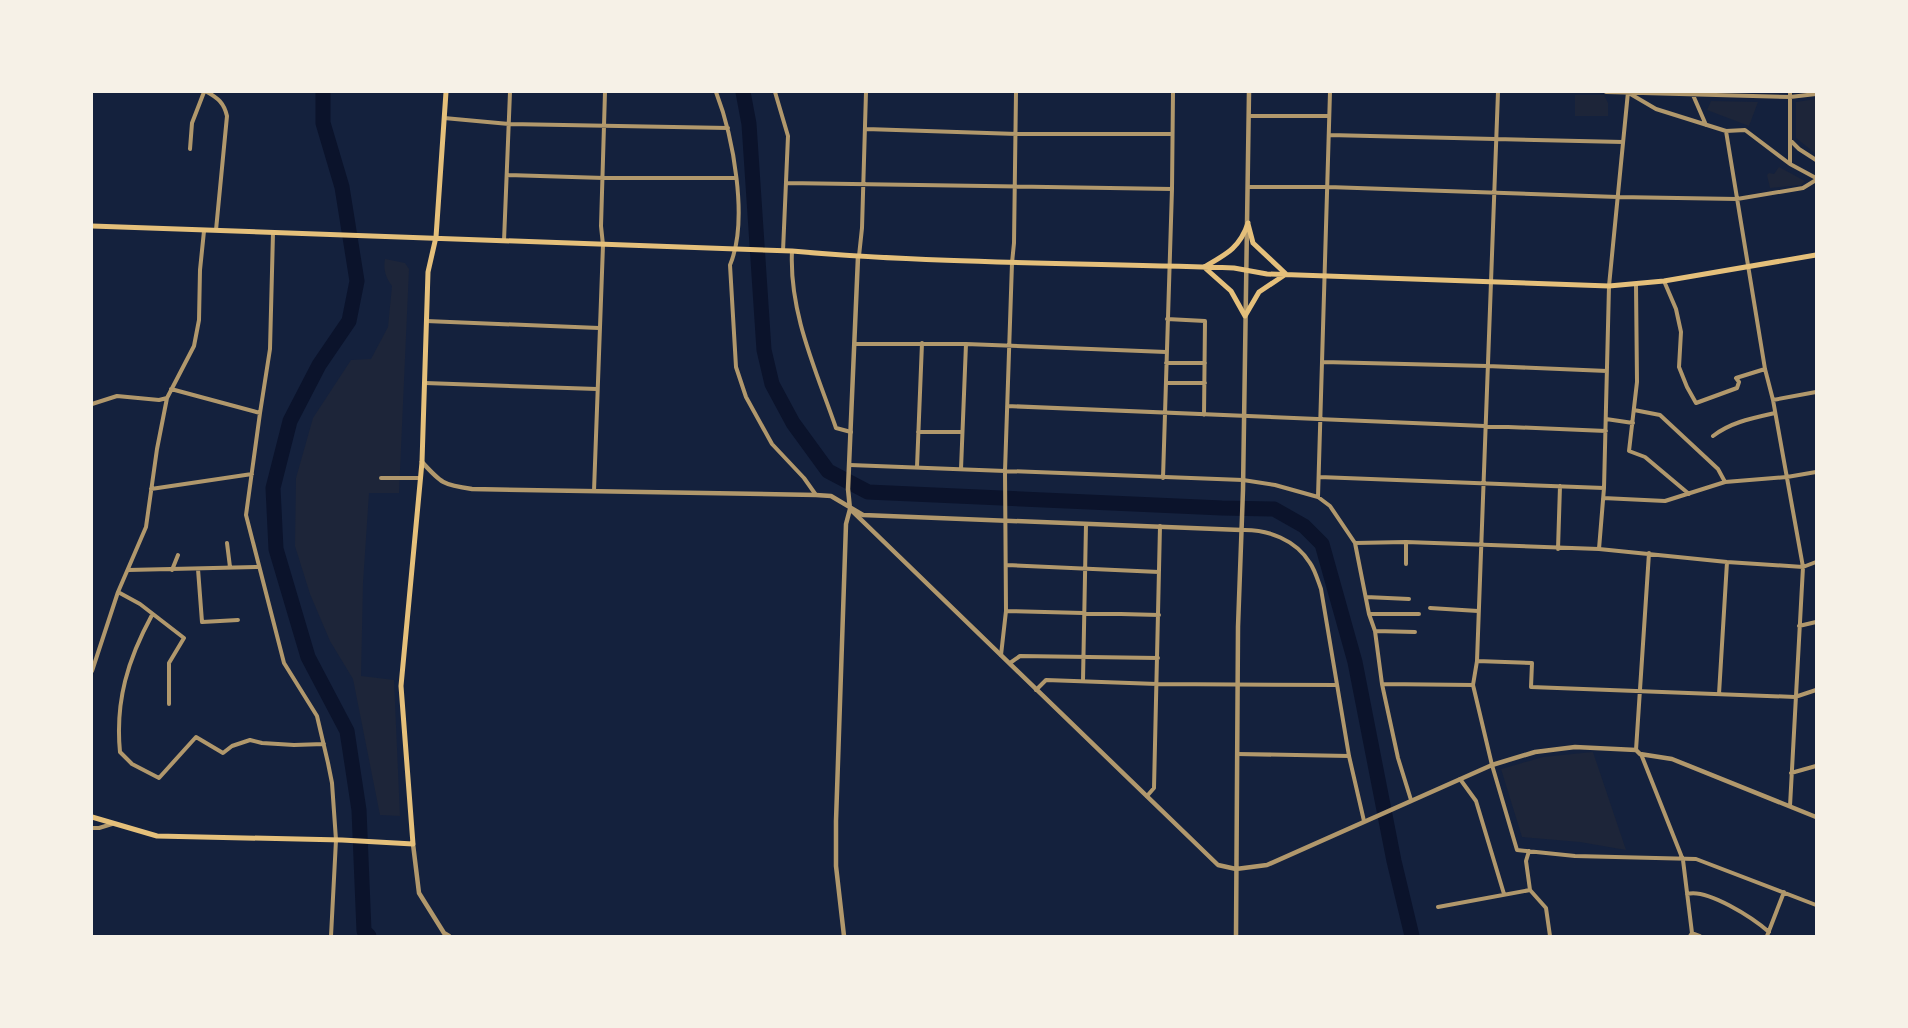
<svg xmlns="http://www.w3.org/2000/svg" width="1908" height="1028" font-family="'Fira Sans',sans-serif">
<rect width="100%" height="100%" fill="#14213d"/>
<path fill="#1d2539" d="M1575,95H1604L1608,103V116H1575Z
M1816,99V154L1796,138V102Z
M1711,101L1758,102L1749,126L1707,110Z
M1779,167L1805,181L1801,185L1770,188L1767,175L1769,173L1774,174Z
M385,259L405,263L409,269L399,493H369L363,583L361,676L394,680L400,816L380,815L353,679L330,641L310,594L295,546L296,478L313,418L351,360L371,359L388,327L392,286C386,278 383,270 385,259Z
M1593,752L1626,850L1580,842L1522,837L1501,769L1543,757Z"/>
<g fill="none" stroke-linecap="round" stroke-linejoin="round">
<path stroke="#0b132b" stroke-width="15" d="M323,92V123L342,187L357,281L349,321L319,365L290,421L273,488L276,549L308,657L347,731L359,810L364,931L369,936
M743,92L749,124L764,350L772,384L793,423L828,471L868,492L1222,508L1274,509L1304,526L1322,544L1355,662L1394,861L1412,936"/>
<path stroke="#b1986c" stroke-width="4" d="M207,92C218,98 224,103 227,116L216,230
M716,92C733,136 749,220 730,265L736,367L746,397L772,444L804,478L816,495
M775,92L788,136L783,251
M1498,92L1477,661L1473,685L1492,765L1517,850L1575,856L1696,859L1816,905
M1606,92L1790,97L1816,94
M1627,92L1656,109L1726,131L1745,130L1790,164L1816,178
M1790,92V140L1799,149L1816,160
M1693,95L1706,125
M1249,116H1328
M444,118L509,124L728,128
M866,129L1017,134H1172
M1726,131L1765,369L1773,400L1803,567L1790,806
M1329,135L1623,142
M1790,140V163
M190,149L192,123L204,92
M507,175L604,178H736
M786,183L1172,189
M1248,187H1328L1618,197L1737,199L1803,188L1816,180
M504,241L510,92
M792,251C789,313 816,370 836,428L851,432
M859,256L862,228L866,92
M1664,281L1676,309L1681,332L1679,367L1687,387L1696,403L1737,388L1739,382L1736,378L1765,369
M1636,285L1637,382L1629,451L1645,457L1689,494
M1167,319L1205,321L1204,415
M426,321L599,328
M855,344H966L1166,352
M1323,362L1487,366L1607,371
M1166,363H1205
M425,383L597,389
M1166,383H1205
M171,389L260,413L246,515L284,663L317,716L328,763L332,783L336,840L331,936
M1773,400L1816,392
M92,404L117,396L159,400L167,398
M1007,406L1606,431
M1634,410L1660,415L1718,469L1725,482
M260,413L270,349L273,233
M1606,419L1633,423
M918,432H962
M1713,436C1731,422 1753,418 1775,413
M850,465L1243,480L1275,485L1318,497L1330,506L1355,543L1369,614L1375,631L1382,684L1398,758L1411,800
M917,467L922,343
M961,469L966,344
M1319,477L1604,488
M381,478H420
M1163,478L1172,189L1173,92
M151,489L252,474
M594,491L603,245L601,226L605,92
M1318,497L1330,92
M1603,498L1665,501L1725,482L1787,477L1816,472
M1241,530C1268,529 1296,540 1310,563C1315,570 1318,581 1321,589L1349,756L1364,821
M1406,542V564
M227,543L230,567
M1355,543L1406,542L1599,549L1727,562L1803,567L1816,562
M1558,549L1560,486
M1599,549L1604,488L1609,286L1628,92
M1007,565L1159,572
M198,569L202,622L238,620
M128,570L259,567
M172,570L178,555
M118,592L140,604L184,638L169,663V704
M1366,597L1409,599
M1430,608L1478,611
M1006,611L1159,615
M1369,614H1419
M152,615C128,659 115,701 120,752L132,764L159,778L196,737L223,753L232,746L250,740L262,743L294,745L324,744
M1799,626L1816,622
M1375,631L1415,632
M1001,655L1006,611L1005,471L1012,263L1014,243L1016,92
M1477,661L1532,663L1531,687L1795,697L1816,690
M1010,663L1020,656L1158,658
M92,671L118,592L146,527L157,449L167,398L194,346L199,320L200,270L204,231
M1083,680L1086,524
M1382,684L1473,685
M1036,690L1046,680L1157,684L1336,685
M1719,694L1727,562
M1636,750L1649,553
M1237,754L1349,756
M1641,754L1683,860L1692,933L1690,936
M1791,773L1816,766
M1460,779L1476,801L1504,894
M1147,796L1154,788L1160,526
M92,828H99L112,824
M1529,851L1526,861L1530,890L1546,908L1550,936
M1687,894C1707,888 1753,918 1769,932
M1438,907L1530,890
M1692,933L1700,936
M1767,936L1784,892"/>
<path stroke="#b1986c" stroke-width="4.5" d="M858,257L848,489L850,509L1218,865L1236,869L1267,865L1492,765L1535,752L1575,747L1636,750L1640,754L1672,759L1816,817
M422,462C441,483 443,485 472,489L816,495L831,496L863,515L1241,530
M413,844L419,893L444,933L449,936
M844,936L836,866V821L846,524L850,509
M1236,936L1238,627L1243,490L1249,92"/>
<path stroke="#e5c07b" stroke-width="5" d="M92,226L792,251C939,264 1087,263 1234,268L1267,274L1609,286L1664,281L1816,255
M1245,316L1231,291L1204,267C1225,255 1240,248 1248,223
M1245,316L1259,292L1286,274L1253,243L1248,224
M92,817L157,836L342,840L413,844L401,686L422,462L428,272L436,237L446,92"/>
</g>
<rect width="1908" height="1028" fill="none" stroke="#f6f1e7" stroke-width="186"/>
</svg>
